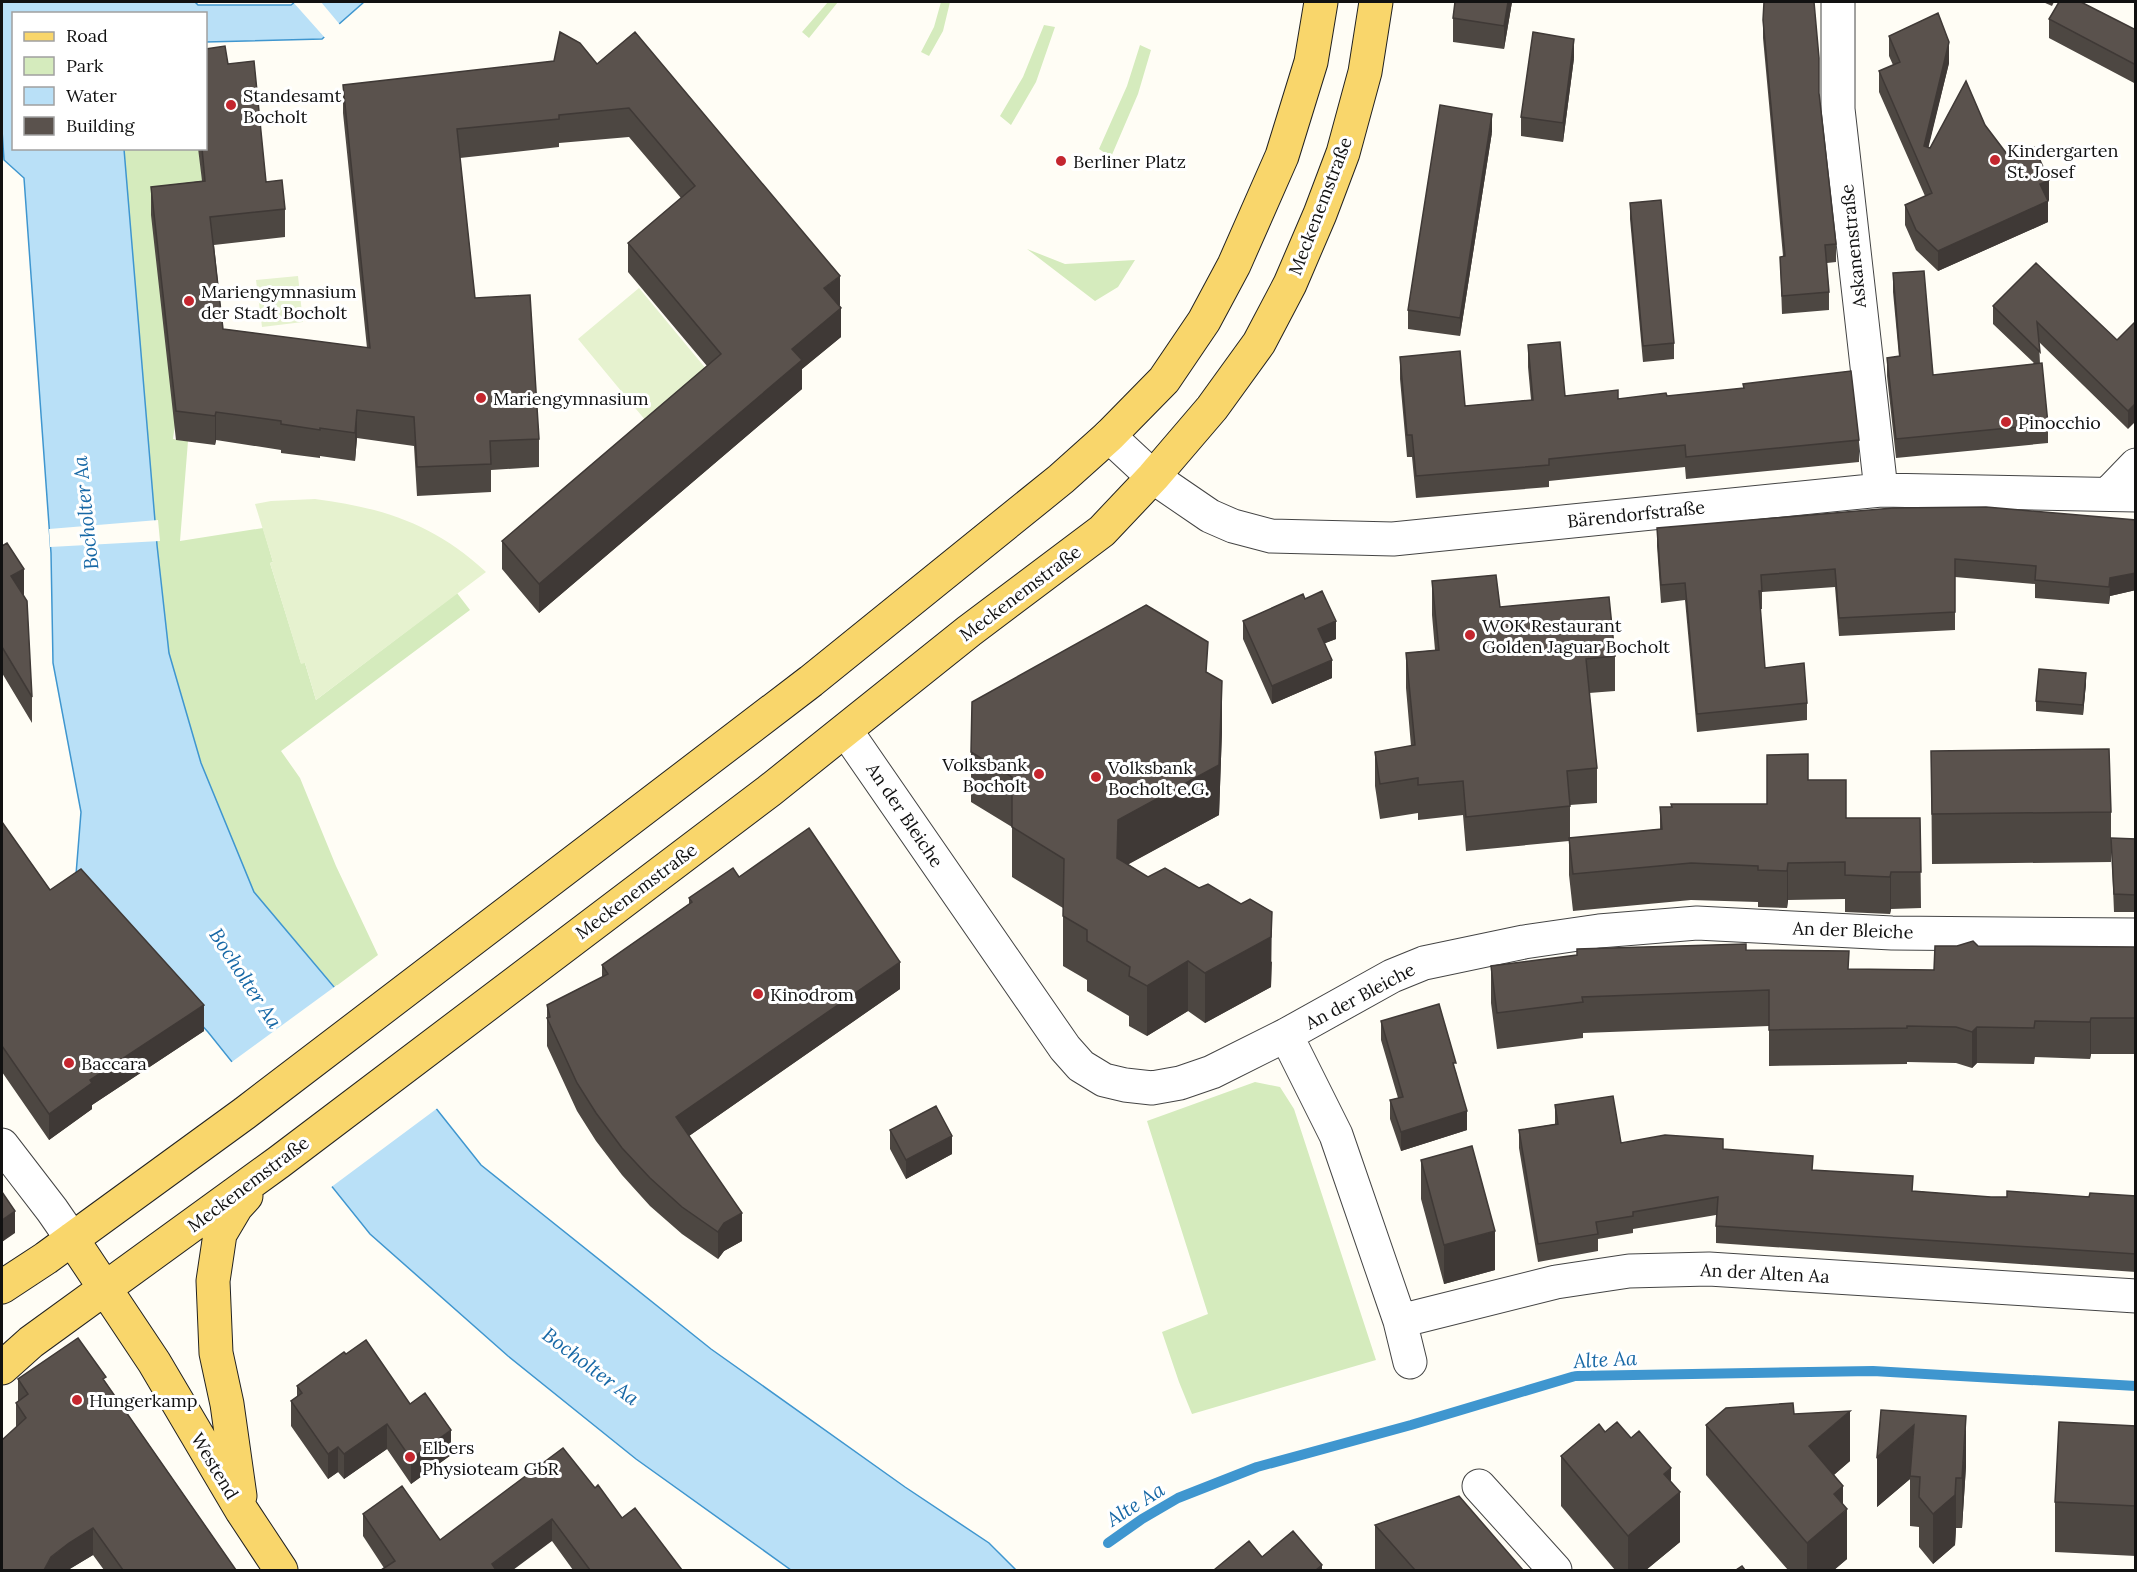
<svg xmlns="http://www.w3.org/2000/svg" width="2137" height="1572" font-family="Lora,serif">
<rect width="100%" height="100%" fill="#fffdf5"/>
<path fill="#d5ebbd" d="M828,2H838L809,38L802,32Z
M941,2H950L943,31L929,56L921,52L934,27Z
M1044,25L1055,27L1036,82L1011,125L1000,116L1023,77Z
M1140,45L1151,50L1138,94L1111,157L1099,149L1127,86Z
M124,149H199L205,209L173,439L188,441L180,541L263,528L273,562L270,563L301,663H305L316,700L457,593L470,610L281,751L300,778L336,866L378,955L335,987L254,892L201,763L169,653L157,545Z
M1027,249L1065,264L1135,260L1118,287L1095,301Z
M1255,1082L1280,1087L1294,1109L1376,1360L1192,1414L1179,1382L1162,1332L1208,1314L1147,1121Z"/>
<path fill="#e6f2cf" d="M298,276L303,322L262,327L256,280Z
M639,288L707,370L646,421L578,339Z
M315,499C384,508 434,524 486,572L316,700L305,663L301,664L270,563L273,562L255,504L271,501Z"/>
<path fill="#b9e0f7" stroke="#3f96cf" stroke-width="1.5" d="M2,2H195L198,5H291L295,2H364L322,39L206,42V14H14V148L124,149L157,545L169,653L201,763L254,892L431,1102L481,1165L711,1349L905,1487L989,1543L1016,1570H791L636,1459L508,1356L370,1234L208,1032L75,887L81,812L53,663L51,553L24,178L4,160L2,130Z"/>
<path fill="#fffdf5" d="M293,2H321L341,26L326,39Z
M158,520L160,541L50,547L49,529Z
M337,985L439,1107L330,1188L229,1064Z"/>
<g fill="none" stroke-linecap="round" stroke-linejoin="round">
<path stroke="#3f96cf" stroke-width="10" d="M1108,1543L1142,1519L1178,1498L1257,1467L1411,1425L1575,1376L1873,1371L2136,1386"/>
<defs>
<path id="minor" d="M1838,2V109L1881,490
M1109,436L1153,477L1210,516L1233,526L1271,536L1393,539L1881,490L2136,495
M2109,493L2136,465
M846,731L1065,1048L1081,1066L1104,1080L1125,1085L1152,1088L1180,1083L1212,1072L1286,1035L1392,976L1424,963L1524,942L1599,931L1697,923L1892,933L2136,935
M1286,1035L1336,1135L1400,1321L1410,1362
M2,1145L52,1210L72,1239
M1400,1321L1556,1282L1629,1271L1709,1269L2136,1296
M1479,1486L1555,1570"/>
<path id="major" d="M72,1239L154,1362L242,1511L281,1570
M2,1287L46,1258L245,1113L811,681L1061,479L1109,436L1164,380L1204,321L1234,265L1282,156L1311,62L1321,2
M2,1368L31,1342L279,1162L769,791L969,631L1102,531L1153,477L1212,408L1259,343L1290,284L1320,214L1343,153L1365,72L1376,2
M240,1496L227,1404L216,1353L213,1281L220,1234L236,1207L246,1196"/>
</defs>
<use href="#minor" stroke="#444" stroke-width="35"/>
<use href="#major" stroke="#222" stroke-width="35"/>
<use href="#minor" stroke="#fff" stroke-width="33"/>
<use href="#major" stroke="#f9d66b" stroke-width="33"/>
</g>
<path fill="#4d4742" d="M1455,2H1512L1504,49L1453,42V18Z
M2043,2H2054L2052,6Z
M2049,19L2136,30V84L2049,38Z
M1763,20L1819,93L1836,244V262L1827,263L1829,292V310L1782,314L1780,257L1783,256L1763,38Z
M1889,36L1949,63L1928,147L1930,148L1985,125L2010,158L2049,200L2048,201V222L1938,271L1916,250L1905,225V205L1925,196L1879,92V71L1893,65L1889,56Z
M1574,58L1563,142L1521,136V117Z
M228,64L266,182L285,209V237L214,245L223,329L367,348L343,113V85L597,64L840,305L839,306L841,337L802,369V389L539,613L502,569V541L707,366L628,272V243L681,198L629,137L559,143V147L460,158L475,298L539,439V467L491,470V492L417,496L414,446L357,438L355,461L320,456V458L281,453V450L216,440L215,445L176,440L151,215V187L202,181L198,148H206Z
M1492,132L1460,336L1408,329V310Z
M1630,203L1674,343V359L1643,362L1630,219Z
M1893,273L1933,375L2035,364L1993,324V306L2117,340L2136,321L2128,429L2039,342L2040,364L2048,424V443L1896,458L1887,376V358L1899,357L1893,292Z
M1528,345L1565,396L1618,399L1667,396L1859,440V462L1686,479L1685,467L1549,481V487L1416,498L1412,457H1407L1400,379V357L1465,406L1531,400L1528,367Z
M2136,520V590L2110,596L2109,604L2035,598V584L1955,577V630L1839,636L1835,587L1762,592V609H1760L1765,668L1807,703V720L1697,732L1685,600L1661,603L1657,546V528Z
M2,546L24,595L32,697V723L2,673Z
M1432,581L1500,607L1615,656V691L1589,693L1597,768V803L1570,805V838L1660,829V807L1767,804L1808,780L1846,818H1920L1921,908L1891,909L1890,914L1845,912V899L1788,900L1787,908L1758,907V902L1691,900L1573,911L1569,875V841L1466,851L1463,815L1418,820V813L1380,819L1375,786V752L1411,746L1406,688V653L1435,650L1432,615Z
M1305,599L1336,639L1325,643L1332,678L1272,704L1243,639V621Z
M1208,672L1222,731L1219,815L1128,864L1272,962L1271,987L1205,1023L1188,1011L1147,1036L1129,1026V1016L1087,991V980L1063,966V908L1012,877V827L971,802V752Z
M2086,683L2083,715L2036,711V701Z
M1931,751L2111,812V862L1932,864Z
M2,822L50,890L204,1031L92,1105V1109L49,1140L2,1072Z
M2111,838L2136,839V912H2114Z
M739,877L900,989L689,1136L742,1241L724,1251L718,1259L682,1234L650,1206L622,1175L596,1141L577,1111L547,1046V1005L602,977V965L689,904V898Z
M1978,946L2136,947V1054H2091L2090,1059L2035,1057L2034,1064L1977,1063L1972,1068L1956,1063L1907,1062V1064L1769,1066V1026L1583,1033V1038L1497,1049L1491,1003V966L1746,950L1849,969L1934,970Z
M1381,1021L1456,1072L1467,1130L1401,1151L1390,1119V1100L1398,1098L1381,1040Z
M1555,1105L1621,1143L1723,1149L1813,1170L1913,1191L1991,1197L2136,1196V1272L1716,1243V1215L1633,1229V1233L1598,1239V1251L1538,1262L1519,1148V1130L1555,1124Z
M890,1130L952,1154L906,1179L890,1149Z
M1421,1160L1495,1270L1444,1284L1421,1199Z
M346,1354L410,1404L451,1455L411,1484L387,1449L344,1479L338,1472L328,1479L291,1426V1401L297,1397V1386Z
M18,1379L106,1383L236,1570H104L93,1555L68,1570L16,1427V1403L18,1402Z
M1794,1414L1850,1461L1834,1475L1843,1504L1847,1559L1834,1570H1788L1706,1475V1425Z
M2136,1426V1556L2055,1552V1502Z
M1605,1432L1631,1438L1680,1542L1646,1570H1615L1561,1506V1456Z
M1877,1457L1966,1466L1962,1528H1956L1955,1545L1933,1564L1919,1547V1527L1910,1526V1479L1877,1507Z
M595,1488L622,1518L682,1570H573L552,1541L384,1568L363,1536V1514L440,1540Z
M1375,1525L1523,1570H1375Z"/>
<path fill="#3f3936" d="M1508,2H1512L1504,49V26Z
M1574,39V58L1563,142V123Z
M1949,42V63L1924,166V146Z
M1492,114V132L1460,336V318Z
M2049,180V200L2040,204V184Z
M2048,201V222L1938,271V251Z
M840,276V305L824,317V288Z
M841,308V337L802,369V389L539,613V584L792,349Z
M2136,403V421L2128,429V411Z
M357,410V438L355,461V433Z
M216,412V440L215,445V416Z
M24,569V595L11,602V576Z
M2136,573V590L2110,596L2109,604L2110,578Z
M1336,621V639L1318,646V629Z
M1332,660V678L1272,704V686Z
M2086,673V683L2083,715V705Z
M1222,681V731L1219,815L1118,870L1117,858L1118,820Z
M1788,863V900L1787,908V871Z
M1891,872V909L1890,914V877Z
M1272,912L1271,987L1205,1023V973Z
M1188,961V1011L1147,1036V986Z
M900,962V989L676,1145V1117Z
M204,1005V1031L92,1105V1109L49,1140V1114L90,1080Z
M2091,1018V1054L2090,1059V1022Z
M1977,1027V1063L1972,1068V1032Z
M1467,1111V1130L1401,1151V1132Z
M952,1136V1154L906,1179V1160Z
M15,1211V1233L2,1242V1220Z
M742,1213V1241L724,1251L718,1259V1232L724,1223Z
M1495,1231V1270L1444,1284V1245Z
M1850,1411V1461L1809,1496V1446Z
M1966,1416V1466L1962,1528V1478Z
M387,1424V1449L344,1479V1454Z
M1914,1425L1910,1479L1877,1507V1457Z
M451,1430V1455L411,1484V1459Z
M338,1447V1472L328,1479V1454Z
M1671,1468V1499L1680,1492V1542L1646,1570H1628V1536L1664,1474Z
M1956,1478V1528L1955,1545L1933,1564V1514Z
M1843,1486V1513L1847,1509V1559L1834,1570H1807V1543L1834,1494Z
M552,1519V1541L513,1570H492V1564Z
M93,1528V1555L68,1570H44L51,1557L69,1543Z
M1322,1565V1570H1316Z"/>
<path fill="#5a524d" stroke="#3f3936" stroke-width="1.5" d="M1455,2H1508L1504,26L1453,18Z
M1764,2H1814L1819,58V93L1836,244L1825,245L1829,292L1782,296L1780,257L1785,256L1763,20Z
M2059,2H2081L2136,30V65L2049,19Z
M1938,13L1949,42L1924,146L1930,148L1966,81L1985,125L2010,158L2034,147L2049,180L2040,184L2048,201L1938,251L1916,230L1905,205L1932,193L1879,71L1900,62L1889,36Z
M560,32L580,43L597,64L635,32L840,276L824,288L841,308L792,349L802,360L539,584L502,541L721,354L628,243L695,186L629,108L559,115V119L457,129L475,298L530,295L539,439L490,441L491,464L417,467L414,417L357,410L355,433L320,428V430L281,424V421L216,412L215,416L176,411L151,187L205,181L202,148H206V49L225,46L228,64L254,61L266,182L282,180L285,209L210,217L223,329L370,348L343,85L554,61Z
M1533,32L1574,39L1563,123L1521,117Z
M1440,105L1492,114L1460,318L1408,310Z
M1661,200L1674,343L1643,346L1630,203Z
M2036,263L2117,340L2136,321V403L2128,411L2037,322L2040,352L1993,306Z
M1924,271L1933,375L2042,363L2048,424L1896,439L1887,358L1900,356L1893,273Z
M1560,342L1565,396L1618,390V399L1666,393L1667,396L1744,388L1743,384L1851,371L1859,440L1686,457L1685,445L1549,459V465L1416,476L1412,435H1407L1400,357L1460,351L1465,406L1533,400L1528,345Z
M1986,507L2136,520V573L2110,578L2109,587L2035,580L2036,566L1955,559V612L1839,618L1835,569L1761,575L1762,591H1759L1765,668L1804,663L1807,703L1697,714L1685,583L1661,585L1657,528L1893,508Z
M7,543L24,569L11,576L27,601L32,697L2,647V546Z
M1496,575L1500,607L1609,597L1615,656L1586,659L1597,768L1567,771L1570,806L1466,817L1463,781L1418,785V778L1380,784L1375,752L1415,745L1406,653L1439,650L1432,581Z
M1322,591L1336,621L1318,629L1332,660L1272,686L1243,621L1303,594L1305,599Z
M1146,605L1208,642L1206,672L1222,681L1219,765L1118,820L1117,858L1148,877L1165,868L1199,888L1208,884L1241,904L1250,899L1272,912L1271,937L1205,973L1188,961L1147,986L1129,976L1130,967L1087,941V930L1063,916L1064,859L1012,827V777L971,752L972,702Z
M2039,669L2086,673L2083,705L2036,701Z
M2109,749L2111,812L1932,814L1931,751Z
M1808,754V780H1846V818H1920L1921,872H1891L1890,877L1845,875V862L1788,863L1787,871L1758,870V866L1691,863L1573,874L1569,838L1662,829L1660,807H1672L1671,804H1767V755Z
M2,822L50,890L81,869L204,1005L90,1080L92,1083L49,1114L2,1046Z
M809,828L900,962L676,1117L742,1213L724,1223L718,1232L682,1207L650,1178L622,1148L596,1113L577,1083L547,1018L550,1017L547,1005L608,974L602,965L692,902L689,898L733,868L739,877Z
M2111,838L2136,839V895L2114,894Z
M1973,941L1978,946L2136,947V1018H2091L2090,1022L2035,1021L2034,1028L1977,1027L1972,1032L1956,1027L1907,1026V1028L1769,1030V990L1582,997L1583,1002L1497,1013L1491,966L1577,955V949L1746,944V950L1849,951L1848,969L1934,970L1935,946H1957Z
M1439,1004L1456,1063H1453L1467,1111L1401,1132L1390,1100L1403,1097L1381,1021Z
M1613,1096L1621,1143L1665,1135L1723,1139V1149L1813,1156L1812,1170L1913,1176L1912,1191L1991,1197H2007V1191L2089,1197L2090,1193L2136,1196V1254L1716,1226L1718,1197L1633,1212V1216L1596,1222L1598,1234L1538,1244L1519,1130L1558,1124L1555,1105Z
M936,1106L952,1136L906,1160L890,1130Z
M1472,1146L1495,1231L1444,1245L1421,1160Z
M2,1192L15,1211L2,1220Z
M78,1338L106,1377L103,1379L236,1570H123L93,1528L69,1543L51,1557L44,1570H2V1440L26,1418L16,1403L28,1394L18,1379Z
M366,1340L410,1404L425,1393L451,1430L411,1459L387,1424L344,1454L338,1447L328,1454L291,1401L302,1393L297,1386L344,1352L346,1354Z
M1793,1403L1794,1414L1850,1411L1809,1446L1843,1486L1834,1494L1847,1509L1807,1543L1706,1425L1726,1408Z
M1881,1410L1966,1416L1962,1478H1956L1955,1495L1933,1514L1919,1497L1920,1477L1910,1476L1914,1425L1877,1457Z
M1617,1422L1631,1438L1639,1431L1671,1468L1664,1474L1680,1492L1628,1536L1561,1456L1599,1424L1605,1432Z
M2059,1422L2136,1426V1506L2055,1502Z
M563,1448L595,1488L598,1485L622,1518L635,1508L682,1570H590L552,1519L492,1564L496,1570H381L395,1561L363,1514L402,1486L440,1540Z
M1459,1496L1523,1570H1415L1375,1525Z
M1293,1531L1322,1565L1316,1570H1214L1249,1541L1262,1557Z
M1742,1566L1745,1570H1736Z"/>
<g fill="#c4262e" stroke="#fff" stroke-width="2">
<circle cx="231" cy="105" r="6"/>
<circle cx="1995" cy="160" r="6"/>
<circle cx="1061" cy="161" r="6"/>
<circle cx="189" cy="301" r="6"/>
<circle cx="481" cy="398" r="6"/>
<circle cx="2006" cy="422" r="6"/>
<circle cx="1470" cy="635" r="6"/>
<circle cx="1039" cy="774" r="6"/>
<circle cx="1096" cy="777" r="6"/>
<circle cx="758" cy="994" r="6"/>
<circle cx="69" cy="1063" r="6"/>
<circle cx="77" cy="1400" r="6"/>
<circle cx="410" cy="1457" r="6"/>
</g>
<g text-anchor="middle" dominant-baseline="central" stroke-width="6" stroke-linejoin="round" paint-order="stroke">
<g font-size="18" fill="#111" stroke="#fff" text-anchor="start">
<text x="243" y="95">Standesamt<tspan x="243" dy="21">Bocholt</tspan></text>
<text x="2007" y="150">Kindergarten<tspan x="2007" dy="21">St. Josef</tspan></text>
<text x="1073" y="161">Berliner Platz</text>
<text x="201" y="291">Mariengymnasium<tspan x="201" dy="21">der Stadt Bocholt</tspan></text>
<text x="493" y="398">Mariengymnasium</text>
<text x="2018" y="422">Pinocchio</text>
<text x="1482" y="625">WOK Restaurant<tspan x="1482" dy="21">Golden Jaguar Bocholt</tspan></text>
<text x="1027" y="764" text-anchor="end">Volksbank<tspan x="1027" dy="21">Bocholt</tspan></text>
<text x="1108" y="767">Volksbank<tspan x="1108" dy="21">Bocholt e.G.</tspan></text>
<text x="770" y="994">Kinodrom</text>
<text x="81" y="1063">Baccara</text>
<text x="89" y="1400">Hungerkamp</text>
<text x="422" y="1447">Elbers<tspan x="422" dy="21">Physioteam GbR</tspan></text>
</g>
<g font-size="18" fill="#111" stroke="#fff">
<text transform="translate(1320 206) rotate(-69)">Meckenemstraße</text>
<text transform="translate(1853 246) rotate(-96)">Askanenstraße</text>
<text transform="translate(1636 514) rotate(-6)">Bärendorfstraße</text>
<text transform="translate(1020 593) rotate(-37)">Meckenemstraße</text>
<text transform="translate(905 815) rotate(56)">An der Bleiche</text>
<text transform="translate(636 891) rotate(-37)">Meckenemstraße</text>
<text transform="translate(1853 930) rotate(2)">An der Bleiche</text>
<text transform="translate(1360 996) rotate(-28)">An der Bleiche</text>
<text transform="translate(248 1184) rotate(-37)">Meckenemstraße</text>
<text transform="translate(1765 1273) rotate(3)">An der Alten Aa</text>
<text transform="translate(215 1466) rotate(59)">Westend</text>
</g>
<g font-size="20" font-style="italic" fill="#1768a6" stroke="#fff">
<text transform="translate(85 513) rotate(-96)">Bocholter Aa</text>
<text transform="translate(246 978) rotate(57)">Bocholter Aa</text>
<text transform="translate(1605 1359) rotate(-3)">Alte Aa</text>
<text transform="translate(591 1366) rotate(37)">Bocholter Aa</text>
<text transform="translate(1135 1504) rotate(-32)">Alte Aa</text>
</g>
</g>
<rect width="2137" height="1572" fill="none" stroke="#111111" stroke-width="6"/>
<rect x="12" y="12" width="195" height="138" fill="#ffffff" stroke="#a0a0a0" stroke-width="1.5"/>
<rect x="24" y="32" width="30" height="9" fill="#f9d66b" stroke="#a0a0a0" stroke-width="1.5"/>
<text x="66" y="42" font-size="18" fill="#111111">Road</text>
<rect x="24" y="57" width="30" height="18" fill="#d5ebbd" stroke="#a0a0a0" stroke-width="1.5"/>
<text x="66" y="72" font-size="18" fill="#111111">Park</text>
<rect x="24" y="87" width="30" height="18" fill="#b9e0f7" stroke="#a0a0a0" stroke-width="1.5"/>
<text x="66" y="102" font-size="18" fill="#111111">Water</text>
<rect x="24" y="117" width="30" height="18" fill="#5a524d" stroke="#a0a0a0" stroke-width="1.5"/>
<text x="66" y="132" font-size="18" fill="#111111">Building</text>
</svg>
